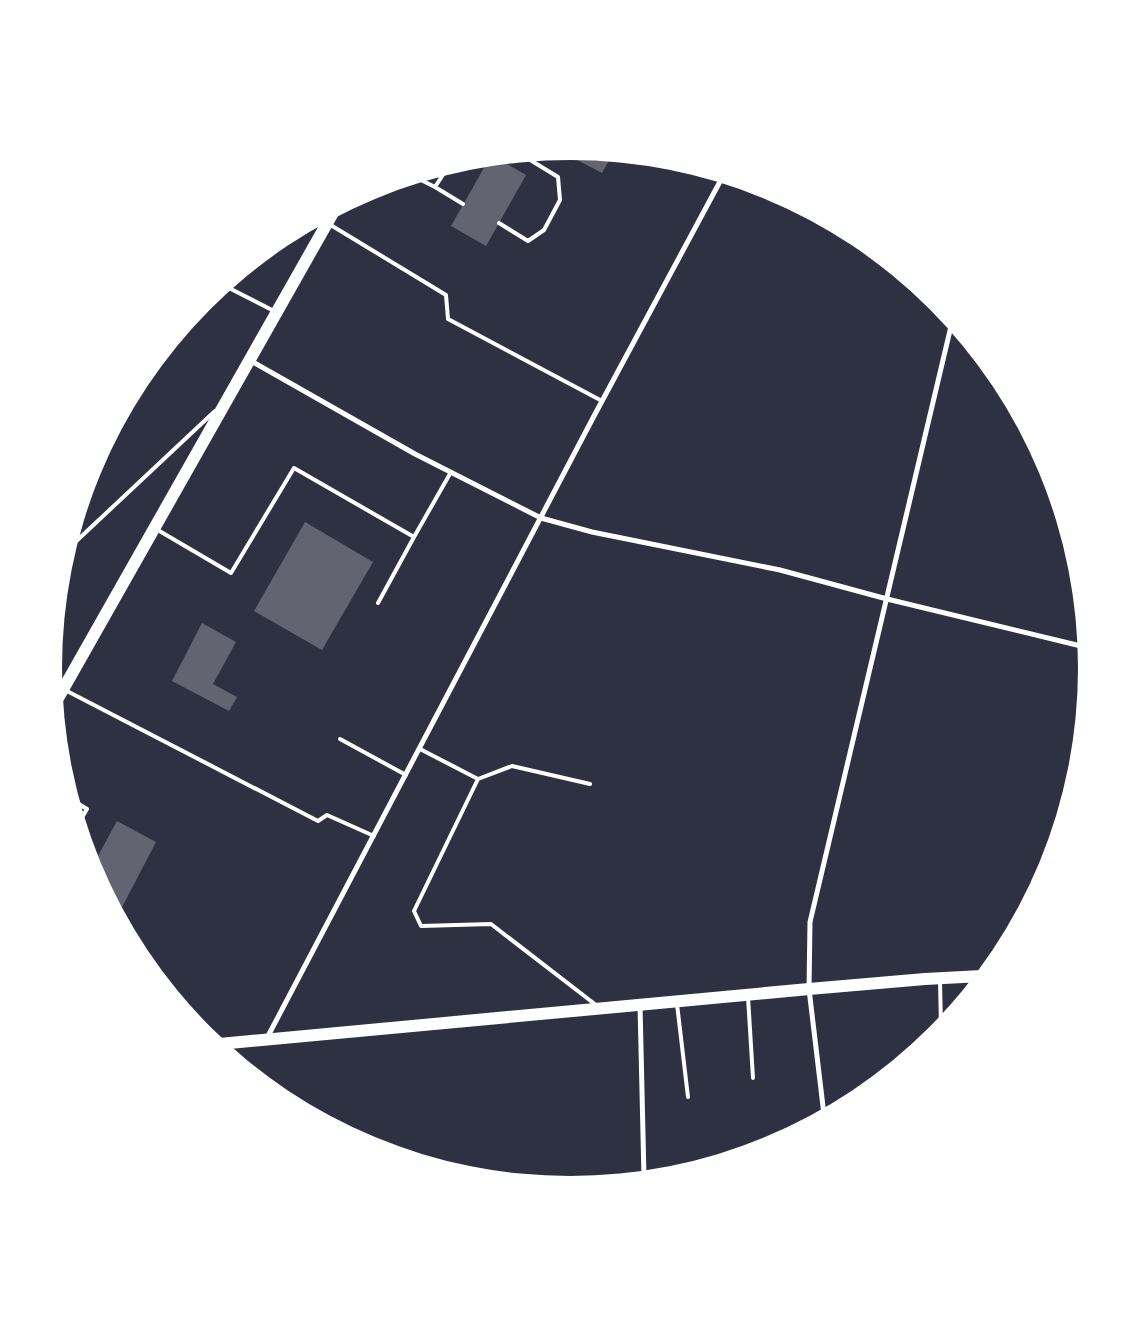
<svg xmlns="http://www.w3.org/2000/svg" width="1141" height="1335" font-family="Mulish,sans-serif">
<rect width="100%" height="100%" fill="#2d3142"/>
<path fill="#626471" d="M571,151L612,155L602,173L562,152Z
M497,158L526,175L486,246L451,226L489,159Z
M305,522L373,562L322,650L254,611Z
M202,623L236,642L213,684L237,697L229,711L172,681Z
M117,821L156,842L119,913L93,865Z"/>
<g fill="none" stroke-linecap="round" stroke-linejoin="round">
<path stroke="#fff" stroke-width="4" d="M448,167L435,187L463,204
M415,177L435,187
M499,223L528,241L544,230L560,200L558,177L522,155
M329,224L446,295L448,319L602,401
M225,286L274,311
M156,529L231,573L294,468L414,537L451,472
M69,548L215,411
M378,603L414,537
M65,690L318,821L327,815L374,836
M340,739L406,775
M420,749L478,779L414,911L421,926L491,924L596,1005
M478,779L512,766L590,784
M74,801L87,809L80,821
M940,981L941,1026
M748,997L753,1078
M677,1004L688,1097"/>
<path stroke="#fff" stroke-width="5" d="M251,361L415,454L541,518L592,532L780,570L887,599L1085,647
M640,1005L644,1177
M267,1038L594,416L723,176
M824,1115L809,989L810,922L952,322"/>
<path stroke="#fff" stroke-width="12" d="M57,700L334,211
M219,1044L809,989L925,979L982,976"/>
</g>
<path d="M0 0H1141V1335H0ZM62 668a508 508 0 1 1 1016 0a508 508 0 1 1-1016 0Z" fill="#fff" fill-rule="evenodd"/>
</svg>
